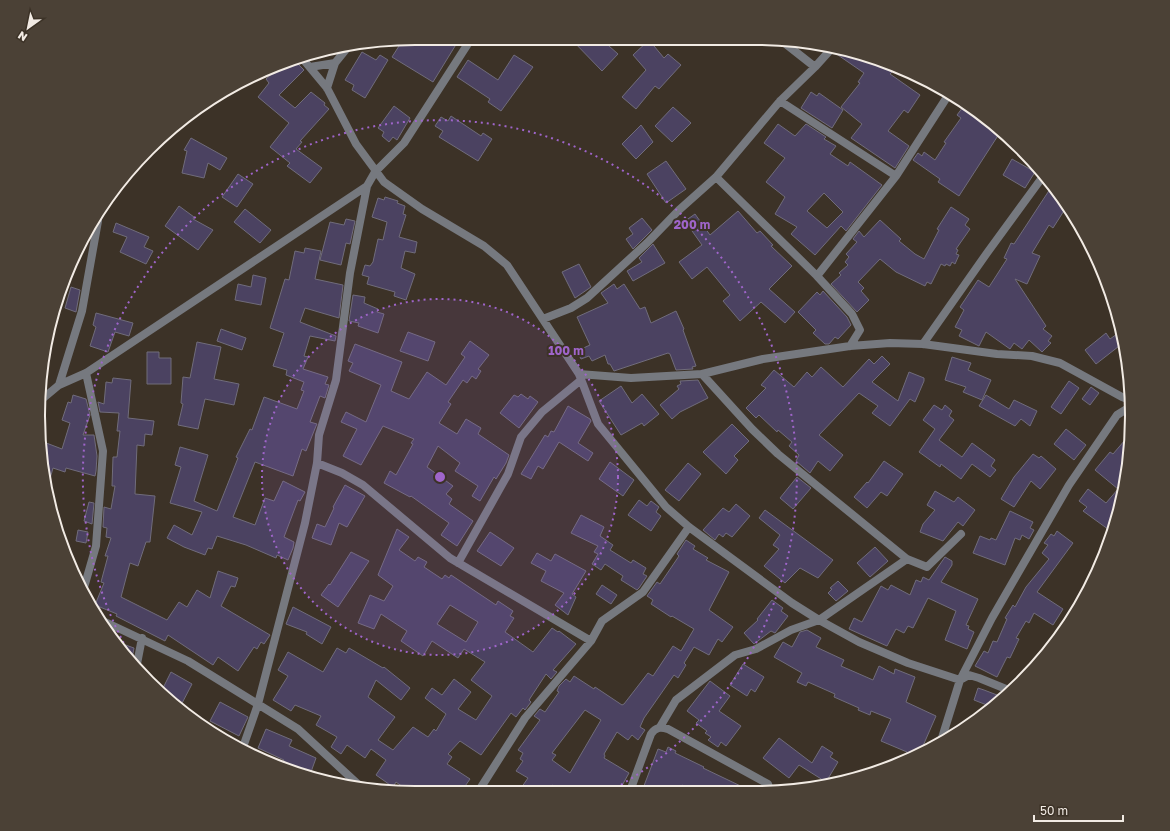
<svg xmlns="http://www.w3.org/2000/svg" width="1170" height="831" font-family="'Golos Text',sans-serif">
<rect width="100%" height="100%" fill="#3c3227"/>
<path fill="#4b4261" stroke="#706c7b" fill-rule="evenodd" d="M416,38H460L433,82L392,57L399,46L392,41Z
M570,38H600L618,54L602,71Z
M649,40L664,58L668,54L681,65L659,89L655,86L636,109L622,97L646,70L633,55Z
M838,49L894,70L890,74L920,95L908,113L904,110L888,131L909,146L895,168L851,138L862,124L841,107L860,83L858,82L864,73L835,53Z
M362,52L376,60L380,55L388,60L365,98L352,90L354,85L345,80Z
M514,55L533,67L501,111L488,102L490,99L457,77L468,60L498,80Z
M295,61L304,70L279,95L295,108L311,92L325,103L324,105L329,109L300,141L302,142L296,149L322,168L310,183L287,166L290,163L270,147L289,123L258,97L269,83L266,79L276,70Z
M811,92L817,96L819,93L843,110L832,128L801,108Z
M394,106L410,118L397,140L393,137L389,142L382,136L384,132L378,128Z
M673,107L691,123L672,142L655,126Z
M963,107L967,110V108L999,134L959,196L938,182L940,179L913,160L918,153L922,156L924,152L935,160L946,143L944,142L961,118L957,115Z
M451,116L481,136L483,133L492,139L478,161L439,137L443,131L435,126L441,117L448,121Z
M778,124L795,136L806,124L826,137L824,139L836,146L830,154L848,166L850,162L882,185L846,231L841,226L815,255L791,234L797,227L775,214L785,197L766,182L785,158L764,143ZM824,193L843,212L827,228L807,211Z
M641,125L653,142L636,159L622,144Z
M191,138L227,158L220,170L208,163L204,178L182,173L187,151L184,150Z
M1012,159L1035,172L1025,188L1003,175Z
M666,161L686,189L666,203L647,174Z
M238,174L253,184L237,207L222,197Z
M1052,186L1067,206L1053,228L1049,225L1032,253L1040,256L1027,284L1015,279L1046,326L1043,329L1052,336L1048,341L1051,343L1042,352L1029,340L1022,349L1014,343L1010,349L986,332L979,346L959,336L962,330L955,327L964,310L960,307L978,280L989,287L1007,259L1004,258L1011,243L1014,244Z
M385,197L398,201L397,203L405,206L403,214L406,215L399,237L417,242L415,253L405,251L401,268L415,274L406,300L394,296L395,292L367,284L369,277L362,275L365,265L370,266L373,262L378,239L383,240L387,222L372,217L378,198L384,200Z
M179,206L194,217L193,219L213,230L198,250L165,226Z
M951,207L969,219L965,225L970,229L956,249L958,250L956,254L959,255L955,264L952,262L950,266L946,264L945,266L941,264L931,284L927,282L925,286L896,272L880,259L858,282L864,288L861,291L869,300L857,312L831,284L841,275L839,273L848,265L845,262L849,257L846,254L857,242L853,239L859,231L864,237L880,220L901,239L899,241L915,254L924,259L939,230L937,229Z
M245,209L271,230L260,243L234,222Z
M738,211L757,233L760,231L773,245L771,246L792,266L769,289L795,312L785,323L761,302L740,321L723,301L730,295L707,267L692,279L679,262L702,245L685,221L695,214L710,235Z
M642,218L652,230L633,249L626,239L633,234L629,228Z
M346,219L355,221L350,244L346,243L341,265L320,260L330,222L344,225Z
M116,223L149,237L144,247L153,251L146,264L120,252L127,237L113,232Z
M653,244L665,263L633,281L627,271L642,262L639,258Z
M305,248L321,251L315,279L343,285L339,318L305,308L300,322L336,336L335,341L310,336L304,356L308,357L303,369L328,377L325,384L329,385L325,398L320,396L310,422L317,424L316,426L306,451L302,449L293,476L255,462L233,517L255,525L265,498L274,501L283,481L305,492L300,501L298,500L284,537L294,542L293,548L288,560L277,555L276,558L246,545L217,536L212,549L208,548L205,555L184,547L167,538L174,525L192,535L202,512L170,503L181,467L175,465L180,447L208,455L194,501L217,511L238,458L236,457L250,429L252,430L264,397L297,409L304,391L301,390L304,382L286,375L287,370L273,366L284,333L270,328L285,279L289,280L295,251L304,253Z
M579,264L591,287L575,298L562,272Z
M253,275L266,278L261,305L235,300L238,284L251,287Z
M614,284L617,289L624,284L640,309L645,307L651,323L676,311L684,329L683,330L696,366L692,367L693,369L676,370L670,354L668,353L614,371L610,364H608L605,355L592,361L589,356L581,359L577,351L590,345L577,317L608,303L601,293Z
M71,287L80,290L76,312L65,308Z
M823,291L847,317L851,325L838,339L835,337L829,344H825L813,333L816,330L798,312L817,292L820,295Z
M353,295L365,297L364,303L378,309L377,312L384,314L378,333L358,326L359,323L349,321Z
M96,313L133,323L129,336L115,332L108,352L90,346L96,327L93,325Z
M221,329L246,338L242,350L217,341Z
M408,332L435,342L428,361L400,351Z
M1106,333L1110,339L1117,334L1123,343L1096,364L1085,350Z
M470,341L489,355L478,369L481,371L476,379L472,376L467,383L463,380L448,402L451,404L439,423L457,434L466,419L481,428L478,434L509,455L506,463L496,479L494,477L480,501L472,496L478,486L455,471L460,463L438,446L427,467L453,486L446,494L452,499L449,504L473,521L457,546L441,535L449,523L411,496L410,497L384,483L390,471L396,475L413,444L411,443L414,439L383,426L361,465L343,456L357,429L341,422L346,412L366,422L381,385L349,371L353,363L348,361L355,344L402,362L391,391L409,399L427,372L446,385L465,357L461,354Z
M197,342L221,347L214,379L239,384L234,405L205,399L198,429L178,425L183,404L181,403L183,377L190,378Z
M147,352H159V358H171V384H147Z
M882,356L890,364L872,382L898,401L909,372L924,378V381L915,402L910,399L890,426L872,413L878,406L859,393L819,435L843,455L830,471L818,461L810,473L796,461L799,455L789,446L792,442L778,430L777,432L759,415L756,418L746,408L766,388L761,385L774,370L794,387L807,372L812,377L821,367L843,387L869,359L874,364Z
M952,357L971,363L968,370L991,380L982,400L963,392L966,387L945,380Z
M113,378L131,380L128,418L154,421L152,435L145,434L144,446L137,445L135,494L155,496L150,542H146L138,566L130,563L121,597L167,620L179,602L187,607L197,590L210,598L218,571L238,578L235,587L231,586L221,606L270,635L264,644L261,642L257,649L254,647L238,671L218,657L213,665L168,635L165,641L116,616L117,614L95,605L104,583L101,582L108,556H105L111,538L106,537L107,528L103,527L104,507L111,509L115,486H112L113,457H117L120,431H117L119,413L100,412L98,402L104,404L106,382L112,383Z
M698,380L708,398L680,412L672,419L660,405L679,389L677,386L681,384L680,381Z
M1069,381L1079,388L1061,414L1051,407Z
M621,386L632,403L642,394L659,414L644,426L642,423L621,435L599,401Z
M1091,387L1099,393L1090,405L1082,399Z
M521,394L528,399L530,396L538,402L519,428L500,413L514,395L518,397Z
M73,395L86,399L90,415L83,435H94L97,456L96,471L95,476L66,468L65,472L53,468L48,486L41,465V441L62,449L70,423L62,420L68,402L71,403Z
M986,395L1009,409L1014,400L1037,411L1030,426L1021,419L1015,426L979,406Z
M934,405L942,410L945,405L952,411L949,416L954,420L939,440L962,457L972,443L995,460L991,466L996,470L990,477L972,464L961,479L941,464L940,467L919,452L935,429L923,420Z
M568,406L590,419L591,421L578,443L593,453L588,461L559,442L543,469L538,466L531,479L521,474L545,435L548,437L551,431L554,432Z
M732,424L749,441L734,456L738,460L726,474L703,452Z
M1066,429L1086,445L1074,460L1054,444Z
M1131,433L1121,500L1116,506L1120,509L1119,513L1112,532L1083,511L1087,507L1079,501L1088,489L1106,503L1118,489L1095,470L1110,452L1113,454Z
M1033,454L1039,458L1041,456L1056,469L1040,489L1031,481L1014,507L1001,499L1014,477Z
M884,461L903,474L887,496L881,492L867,508L854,497L867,482L868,483Z
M610,462L634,480L623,496L599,479Z
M688,463L701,474L679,501L665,490Z
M797,477L811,488L793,509L780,498Z
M345,485L365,496L347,527L339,523L331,545L312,538L317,524L325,527L334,508L333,507Z
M935,491L954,502L958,497L975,510L963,526L958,522L943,541L920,532L923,524L935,510L927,505Z
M639,500L647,506L651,501L659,507L656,512L661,516L651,531L628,515Z
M89,502L94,503L92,524L84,521Z
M736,504L750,516L732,537L726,533L723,537L719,534L715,540L703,530L723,508L729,512Z
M765,510L833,560L818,578L800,568L785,583L764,566L779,549L773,545L780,535L759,518Z
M1010,511L1033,522L1030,528L1034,530L1029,539L1022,535L1020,540L1015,538L1005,565L973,553L980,536L990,540L991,538L996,540Z
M581,515L604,527L600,536L613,545L610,550L631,563L633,560L646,568L643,574L647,576L639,588L637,590L621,580L623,576L605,564L601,570L592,564L598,554L594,552L598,546L571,533Z
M397,529L409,537L399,550L415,561L418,557L427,562L424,567L442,579L445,575L449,578L451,575L496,605L498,601L513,611L510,616L514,618L505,632L533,652L552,628L558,632L559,631L576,644L553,670L557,672L551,679L546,674L529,700L531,702L525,710L523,708L516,717L511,713L481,755L460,741L448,754L452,757L447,764L470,779L461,792H410L396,782L393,787L376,775L386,760L371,749L365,758L347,745L341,754L331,747L337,737L316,725L321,716L295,705L291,711L273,700L288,676L278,670L288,652L323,672L337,648L346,653L349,648L383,668L384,667L410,688L401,700L376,680L368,697L395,717L378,740L393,750L413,727L428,737L434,729L436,731L446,714L425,698L432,688L442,695L454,679L471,692L458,709L476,720L492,696L471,680L485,662L464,649L458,658L432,641L423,656L401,641L407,631L381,614L374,629L358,623L370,595L384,601L393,586L378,575ZM450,605L478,622L466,642L437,624Z
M78,530L88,532L86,543L76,541Z
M1057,531L1073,543L1037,592L1063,609L1053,625L1034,613L1029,623L1026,621L1016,638L1019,639L1010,658L1007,657L997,677L975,666L984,651L988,653L993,641L997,642L1007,619L1005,618L1013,605L1015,607L1026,587L1049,559L1042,553L1048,545L1044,543L1051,534L1054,536Z
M490,532L514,548L501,566L477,551Z
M686,540L695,546L693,549L708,558L706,560L729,572L709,610L733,627L722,642L718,639L709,655L694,647L684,663L686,665L678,678L674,675L644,718L640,727L645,730L638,740L632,735L628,740L617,732L604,754L605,756L604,758L629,773L619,791H563L552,785L548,791H519L528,778L516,771L523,761L520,759L523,753L518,750L540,720L534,716L540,709L545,712L559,692L557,691L559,686L566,679L570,682L574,676L594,689L595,687L622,705L624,704L648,673L653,676L673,646L681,651L694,629L672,616L671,617L651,604L653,600L647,596L657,582L660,584L679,556L677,554ZM585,710L601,720L570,773L552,760L556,755L552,753Z
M875,547L888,561L870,577L857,563Z
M351,552L369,561L338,607L321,595L329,584L330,585Z
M537,553L551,561L555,554L586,571L572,594L576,597L568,615L555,605L564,593L541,581L546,571L531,563Z
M945,557L952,561V565L941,582L978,599L966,625L969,626L968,629L974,632L967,649L945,640L956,611L928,598L913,628L908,626L904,633L896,629L887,646L849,629L854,618L862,622L881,586L888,590L891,585L910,595L916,580L921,582L923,577L929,580Z
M838,581L848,591L836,601L828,593L832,589L830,588Z
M602,585L617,595L611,604L596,594Z
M772,600L783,608L781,611L788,616L775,633L771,631L754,644L744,633L758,620L757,619Z
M293,607L331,627L322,644L306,634L307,632L286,624Z
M807,630L821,638L816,647L844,660L841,666L873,680L879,666L894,674L895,669L915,677L906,702L936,716L919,755L904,759L907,752L881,741L891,719L871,711L870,715L858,710L859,708L834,697L835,694L808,682L806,686L797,682L802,673L774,657L783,642L792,647L800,632Z
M117,642L134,648L131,664L126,656Z
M743,664L764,677L755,692L751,689L747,696L730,685Z
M171,672L192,684L179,709L161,692Z
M710,681L730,696L719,711L741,726L726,746L721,742L718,747L708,740L711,737L705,733L707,731L696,723L699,720L687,711Z
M978,688L984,690L1005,698L992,707L974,700Z
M220,702L248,717L239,736L210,721Z
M266,729L292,740L289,746L316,758L311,772L306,770L304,775L281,766L284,760L258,748Z
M779,738L812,763L822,746L833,753L830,757L838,762L826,782L799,765L789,778L763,758Z
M668,747L676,751L675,753L704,767L703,768L749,790H692L682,785L680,790L642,791L658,749L666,752Z"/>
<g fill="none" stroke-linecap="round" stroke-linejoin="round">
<path stroke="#76797f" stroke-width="8" d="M782,41L815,67
M302,58L327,88L356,144L384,182L422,209L484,246L507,265L579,374L598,424L666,507L689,527L792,603L819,620L859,642L908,663L960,680L969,675L979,678L1011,691
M310,67L335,63
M327,88L335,63L348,47
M780,101L896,176
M716,177L817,276L852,314L860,330L850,346
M817,276L896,176L949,94
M543,319L571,308L587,298L647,243L679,210L716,177L780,101L815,67L833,47
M923,344L987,253L1044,175
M579,374L631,378L702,374L763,359L850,346L890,343L923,344L997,354L1032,356L1060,363L1122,397L1130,400
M702,374L752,429L778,454L907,559L927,567L961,534
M59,385L82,311L98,221
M41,400L59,385L86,373L367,186L375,172L404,143L471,39
M317,463L342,473L363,485L450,558L591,641
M458,563L508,474L521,437L542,412L581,380
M83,591L96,546L103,451L86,373
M103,621L188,661L298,729L361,787
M136,669L142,638
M660,727L676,700L735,655L756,649L791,630L819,620L907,559
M941,741L960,680L992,618L1069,485L1117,415L1130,407
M242,750L258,704L305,523L317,463L319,435L336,380L350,273L367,186
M630,791L651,734C656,727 660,727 668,729L768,784L770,790
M478,792L525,718L591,641L602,621L643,592L689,527"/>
</g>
<circle cx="440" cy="477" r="178" fill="#9f65ca" fill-opacity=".12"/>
<g fill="none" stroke="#9f65ca" stroke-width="2" stroke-dasharray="2 4">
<circle cx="440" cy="477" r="178"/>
<path d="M142 674A357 357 0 1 1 610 791"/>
</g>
<path d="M0 0H1170V831H0ZM415 45H755A370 370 0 0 1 1125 415V416A370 370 0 0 1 755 786H415A370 370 0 0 1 45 416V415A370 370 0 0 1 415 45Z" fill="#4b4136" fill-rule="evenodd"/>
<path fill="none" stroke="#f2ebe4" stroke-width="2" d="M415 45H755A370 370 0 0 1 1125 415V416A370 370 0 0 1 755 786H415A370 370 0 0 1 45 416V415A370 370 0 0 1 415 45Z"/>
<circle cx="440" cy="477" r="6" fill="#9f65ca" stroke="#3c3227" stroke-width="2"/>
<g font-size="12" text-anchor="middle" font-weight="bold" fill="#9f65ca" stroke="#3c3227" stroke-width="4" stroke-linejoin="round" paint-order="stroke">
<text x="692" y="229">200 m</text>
<text x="566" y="355">100 m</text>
</g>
<g transform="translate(28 28) rotate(213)" stroke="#3c3227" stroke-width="3" paint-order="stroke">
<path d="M0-3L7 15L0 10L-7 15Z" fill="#f2ebe4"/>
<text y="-6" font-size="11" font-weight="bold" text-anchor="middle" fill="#f2ebe4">N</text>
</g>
<path d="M1034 815v6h89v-6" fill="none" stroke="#f2ebe4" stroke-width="2"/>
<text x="1040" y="815" font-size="12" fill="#f2ebe4" stroke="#3c3227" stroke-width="3" paint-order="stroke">50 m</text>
</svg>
